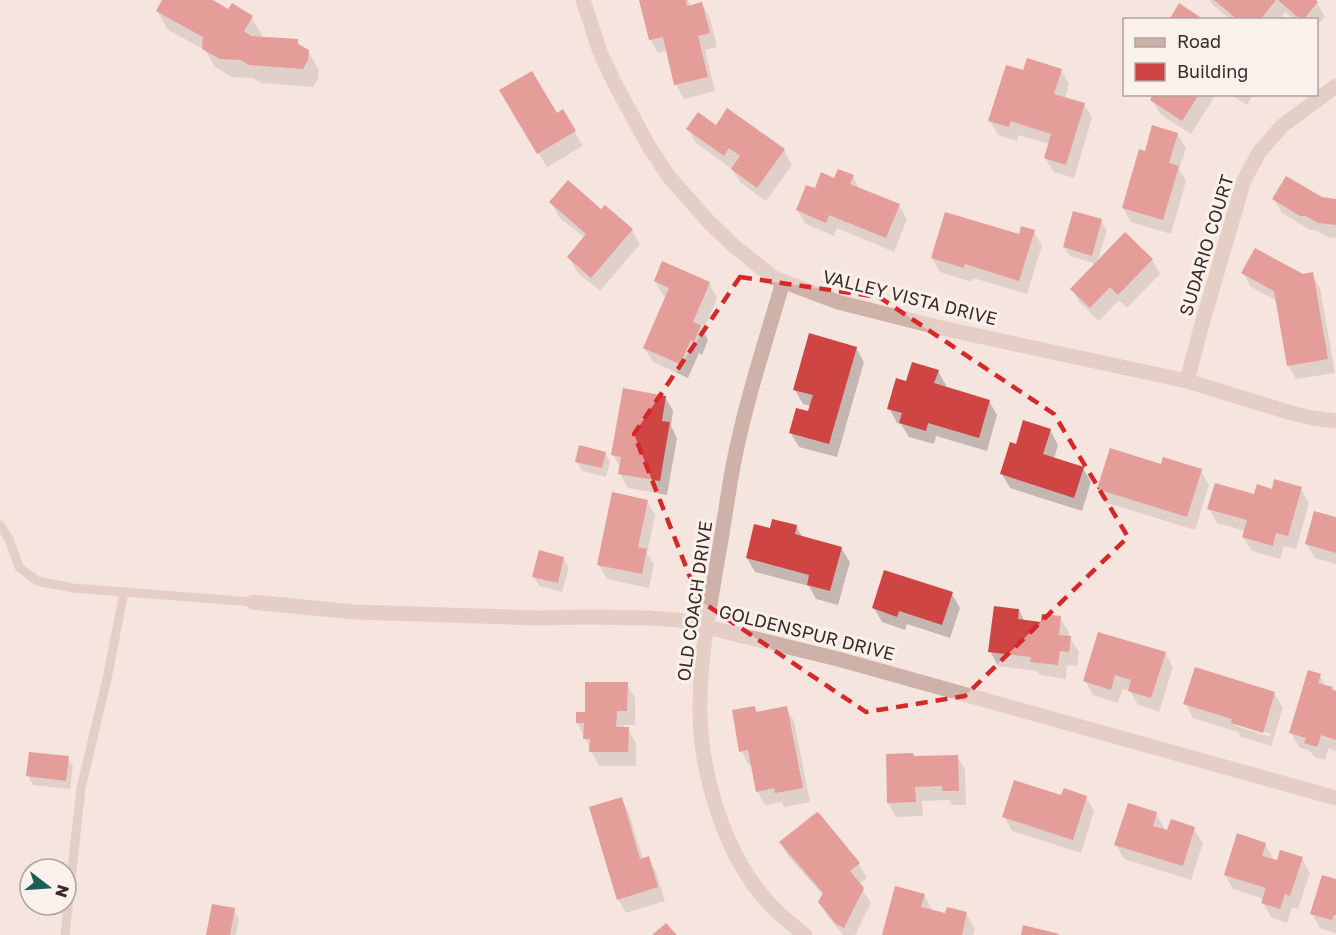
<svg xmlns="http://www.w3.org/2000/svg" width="1336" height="935" font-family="'Golos Text',sans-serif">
<rect width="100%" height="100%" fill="#f5e5df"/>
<path fill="#0003" fill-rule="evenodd" d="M164,0H210L229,11L251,17L262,35L261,38L297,41L302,48L308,51L319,70L318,79L313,87L261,83L253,78L232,77L215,67L205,50L168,30L157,11Z
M641,0H688L691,7L702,4L710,18L717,47L705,50L715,91L684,99L676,85L668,51L658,53L650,39Z
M1210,0H1314L1317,3L1325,17L1316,27V20H1294L1285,12L1279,20H1231L1212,4Z
M1061,70L1069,84L1065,98L1084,104L1092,118L1074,178L1054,172L1045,158L1049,144L1018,135L1017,141L998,135L990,121L1024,72Z
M501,90L556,115L563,111L583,146L547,167Z
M1155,94H1216L1191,134L1160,114L1152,100Z
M1230,94H1253L1247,105Z
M716,127L784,150L792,165L766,201L741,183L732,169L696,143L688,129Z
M1177,134L1186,148L1179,169L1186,181L1171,234L1131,222L1123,208L1146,153Z
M853,177L860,190L899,205L907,219L894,252L837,228L834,236L806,224L797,210L815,190L835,180Z
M1274,199L1336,200V238L1327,237L1315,230H1310L1282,213Z
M551,202L601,211L632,230L640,244L600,291L577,272L569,257L585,238L559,217Z
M1101,221L1107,230L1097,263L1125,234L1152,260L1160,274L1127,308L1119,300L1099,321L1080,303L1072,289L1096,264L1070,256L1064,247Z
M1034,232L1042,246L1027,294L973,278L971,282L940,272L932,258Z
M1243,273L1302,276L1312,274L1320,288L1335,373L1296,379L1288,365L1277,301L1251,287Z
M655,281L709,283L717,298L703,331L708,340L702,355L699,353L688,378L653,362L644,348L667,297L663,295Z
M856,348L864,362L837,457L799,447L790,432L809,413L811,406L803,404L795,390Z
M938,371L946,385L945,388L989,401L997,415L987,451L936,436L934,444L909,437L901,424L897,423L889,408L907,383Z
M665,397L673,411L671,426L677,438L667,495L628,488L620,474L621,469L613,455Z
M1050,430L1058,445L1054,459L1083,468L1091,482L1082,511L1010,488L1002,474L1017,446Z
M605,453L610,462L606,477L582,471L577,462Z
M1162,466L1201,471L1209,485L1195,530L1107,503L1099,489Z
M1301,489L1309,503L1296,549L1284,546L1280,559L1252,551L1243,537L1245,531L1217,523L1209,509L1273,490Z
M647,501L655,515L647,553L654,564L649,588L607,579L599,565Z
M1336,519V564L1315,558L1306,544Z
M796,526L803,538L841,548L850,562L838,605L816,599L809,586L755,572L747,558L771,530Z
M563,558L569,567L562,592L539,586L534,577Z
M952,594L960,608L950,638L907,624L905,630L882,622L874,608Z
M1019,610L1025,622L1042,624L1060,618L1069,632L1068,637L1070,638L1079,652L1077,666L1067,665L1066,679L1040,675L1037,671L998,666L990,651Z
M1165,653L1173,667L1159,712L1138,705L1130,691L1123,689L1118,703L1093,695L1085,681Z
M1320,676L1326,687L1336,692V751L1329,748L1325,760L1314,757L1310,751L1299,747L1291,733Z
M627,684L635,698V725H624V729H628L636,743V766H599L577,723L586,713Z
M1274,693L1283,708L1271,746L1241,737L1238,732L1193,718L1185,703ZM1234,722L1271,734L1270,737L1234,725Z
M754,707L757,713L786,707L794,721L810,802L784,807L782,802L765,805L757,791L752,765H749L741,751Z
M957,756L965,770L966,805H952L949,800L922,801L923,816L896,817L888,803L914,757Z
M68,758L73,767L70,789L33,785L28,776Z
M1062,797H1086L1094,811L1081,853L1012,831L1004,816Z
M621,799L629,813L643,859L648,858L656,872L665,901L626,913L618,899Z
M1156,813L1164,828L1163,831L1194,829L1203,843L1191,880L1124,859L1116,845Z
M781,843L859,864L867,878L859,884L871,903L855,935H843L828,917L820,902L823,895L789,857Z
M1265,844L1273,858V861L1302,858L1310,873L1298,909L1292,907L1287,923L1271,917L1263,903L1264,899L1233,889L1225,875Z
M1336,880V933L1320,928L1312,914Z
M924,895L932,909L931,911L946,915L966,914L975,928L973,935H884Z
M234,910L239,919L236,935H207Z"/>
<path fill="#cf4543" d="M162,0H213L228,9L232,3L253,16L244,31L251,36L298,39V44L309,50L308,60L303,69L249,65L241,60L220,59L202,49L203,37L156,11Z
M639,0H686L687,6L702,2L710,33L698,36L708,77L674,85L663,37L649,40Z
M1214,0H1276L1260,20H1238Z
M1278,0H1316L1318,2L1303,20H1301Z
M1179,3L1200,17L1198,20H1169Z
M1027,58L1062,69L1054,94L1085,103L1066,165L1044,158L1051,134L1011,121L1009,127L988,121L1006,65L1023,70Z
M532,71L557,113L563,109L576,131L537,154L499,90Z
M1153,94H1199L1182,121L1150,100Z
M727,108L785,149L757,188L731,169L740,156L729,148L724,156L686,129L698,112L716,125Z
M1152,125L1178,133L1169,163L1179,166L1163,220L1122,208L1139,149L1145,151Z
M838,169L854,175L850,184L900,204L886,238L829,215L826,223L796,210L806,185L815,188L821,172L834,178Z
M1286,176L1322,197L1336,199V225L1318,223L1306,216H1300L1272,199Z
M568,180L601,209L605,205L633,229L591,278L567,257L586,234L549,202Z
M1073,211L1102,219L1092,256L1063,247Z
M945,212L1019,234L1021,226L1035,230L1019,281L965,264L964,268L931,258Z
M1125,232L1153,259L1118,295L1110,287L1090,308L1070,289Z
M1255,248L1303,274L1313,272L1328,359L1287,366L1274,291L1241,273Z
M662,261L710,282L693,322L701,325L694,342L691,340L680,364L643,348L669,288L654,281Z
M809,333L857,347L829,444L789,433L796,408L808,411L813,395L793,390Z
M912,362L939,370L934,383L990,400L979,438L928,423L926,431L899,423L902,413L887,409L896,378L906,381Z
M623,388L666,396L662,421L670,422L660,481L618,474L621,457L611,455Z
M1023,420L1051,429L1043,454L1084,467L1074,498L1000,474L1010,442L1016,444Z
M579,445L606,452L602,468L575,462Z
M1110,448L1161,464L1163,457L1202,469L1187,517L1097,489Z
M1274,479L1302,487L1288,536L1276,533L1273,546L1242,537L1247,520L1207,509L1215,483L1254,494L1257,484L1272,489Z
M612,492L648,500L638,547L647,549L642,574L597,565Z
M1314,511L1336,517V553L1305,544Z
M772,519L797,525L795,534L842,547L830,591L807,585L809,575L746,558L754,524L770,528Z
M539,550L564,557L558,583L532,577Z
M884,570L953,592L942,625L899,611L897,617L872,608Z
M994,606L1019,609L1018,619L1041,622L1042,614L1061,616L1059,635L1071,636L1069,652L1060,651L1058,665L1030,662L1031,657L988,652Z
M1098,632L1166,652L1151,698L1128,691L1131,680L1115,675L1111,690L1083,681Z
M1195,667L1275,692L1263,733L1231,723L1232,719L1183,704Z
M1308,670L1321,674L1318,683L1333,687L1332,689L1336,691V740L1321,735L1317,747L1304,743L1306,738L1289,733Z
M585,682H628L627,711H617L616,727H629L628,752H589L590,739H583L584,723H576V712H585Z
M755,706L756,712L787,706L803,788L775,793L774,788L756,792L748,750L739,752L732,710Z
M29,752L69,756L66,781L26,776Z
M913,753L914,756L958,755L959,791H942V786L915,787L916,802L887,803L886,754Z
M1014,780L1061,795L1064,788L1087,796L1073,840L1002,817Z
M622,797L640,859L649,856L658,887L617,900L589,807Z
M1128,803L1157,812L1153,826L1167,830L1171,819L1195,827L1183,866L1114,845Z
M817,812L819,813L860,863L850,871L864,888L844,928L836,924L818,902L823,893L779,842Z
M1237,833L1266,843L1262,856L1277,860L1280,850L1303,857L1290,896L1285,894L1280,909L1261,903L1266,888L1224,875Z
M1322,875L1336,879V915H1334L1332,920L1310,914Z
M895,886L925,894L921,907L945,913L947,907L967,912L962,935H882Z
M212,904L235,908L230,935H206Z
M666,923L677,935H652Z
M1023,925L1059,934V935H1021Z"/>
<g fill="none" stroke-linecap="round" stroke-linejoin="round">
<path stroke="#ceb2a9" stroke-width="9" d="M0,525L9,539L19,567L37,581L73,588L253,602
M65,935L81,788L107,679L124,592"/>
<path stroke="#ceb2a9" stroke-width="15" d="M583,0L600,52L614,82L648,145L669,177L709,222L734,246L774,278L838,302L937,327L1187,381L1288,412L1312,418L1336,421
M783,282C765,343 745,404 733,466C728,494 724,523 719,551C710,605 699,659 700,713C701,775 725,856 768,902C779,914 792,925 805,935
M1187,381L1200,331L1244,180L1260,151L1282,126L1336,86
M253,602L354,612L538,618L583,617L650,618L678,620L838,659L1336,798"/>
</g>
<path d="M0 0H1336V935H0ZM740,277L879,297L1054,414L1128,537L965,696L866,712L699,600L634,434Z" fill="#f5e5df" fill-opacity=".55" fill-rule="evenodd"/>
<path fill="none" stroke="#d62828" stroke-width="4.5" stroke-dasharray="12 8" stroke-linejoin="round" d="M740,277L879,297L1054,414L1128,537L965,696L866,712L699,600L634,434Z"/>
<g text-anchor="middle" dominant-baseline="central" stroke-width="6" stroke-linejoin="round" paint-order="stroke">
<g font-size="18" fill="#3b2b29" stroke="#fbf1ec">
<text transform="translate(1206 245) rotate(-73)">SUDARIO COURT</text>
<text transform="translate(910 297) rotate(14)">VALLEY VISTA DRIVE</text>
<text transform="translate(694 601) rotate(-82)">OLD COACH DRIVE</text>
<text transform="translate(807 632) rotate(14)">GOLDENSPUR DRIVE</text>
</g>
</g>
<rect x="1123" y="18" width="195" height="78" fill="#fbf1ec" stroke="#aea29e" stroke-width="1.5"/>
<rect x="1135" y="38" width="30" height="9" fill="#ceb2a9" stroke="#aea29e" stroke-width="1.5"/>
<text x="1177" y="48" font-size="18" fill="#3b2b29">Road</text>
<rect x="1135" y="63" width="30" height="18" fill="#cf4543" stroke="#aea29e" stroke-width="1.5"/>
<text x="1177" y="78" font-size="18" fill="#3b2b29">Building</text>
<g transform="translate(48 887) rotate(107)"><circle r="28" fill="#fbf1ec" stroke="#aea29e" stroke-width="1.5"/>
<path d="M0-4.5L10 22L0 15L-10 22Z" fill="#1b6056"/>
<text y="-9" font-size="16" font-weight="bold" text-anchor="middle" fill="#3b2b29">N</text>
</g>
</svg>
